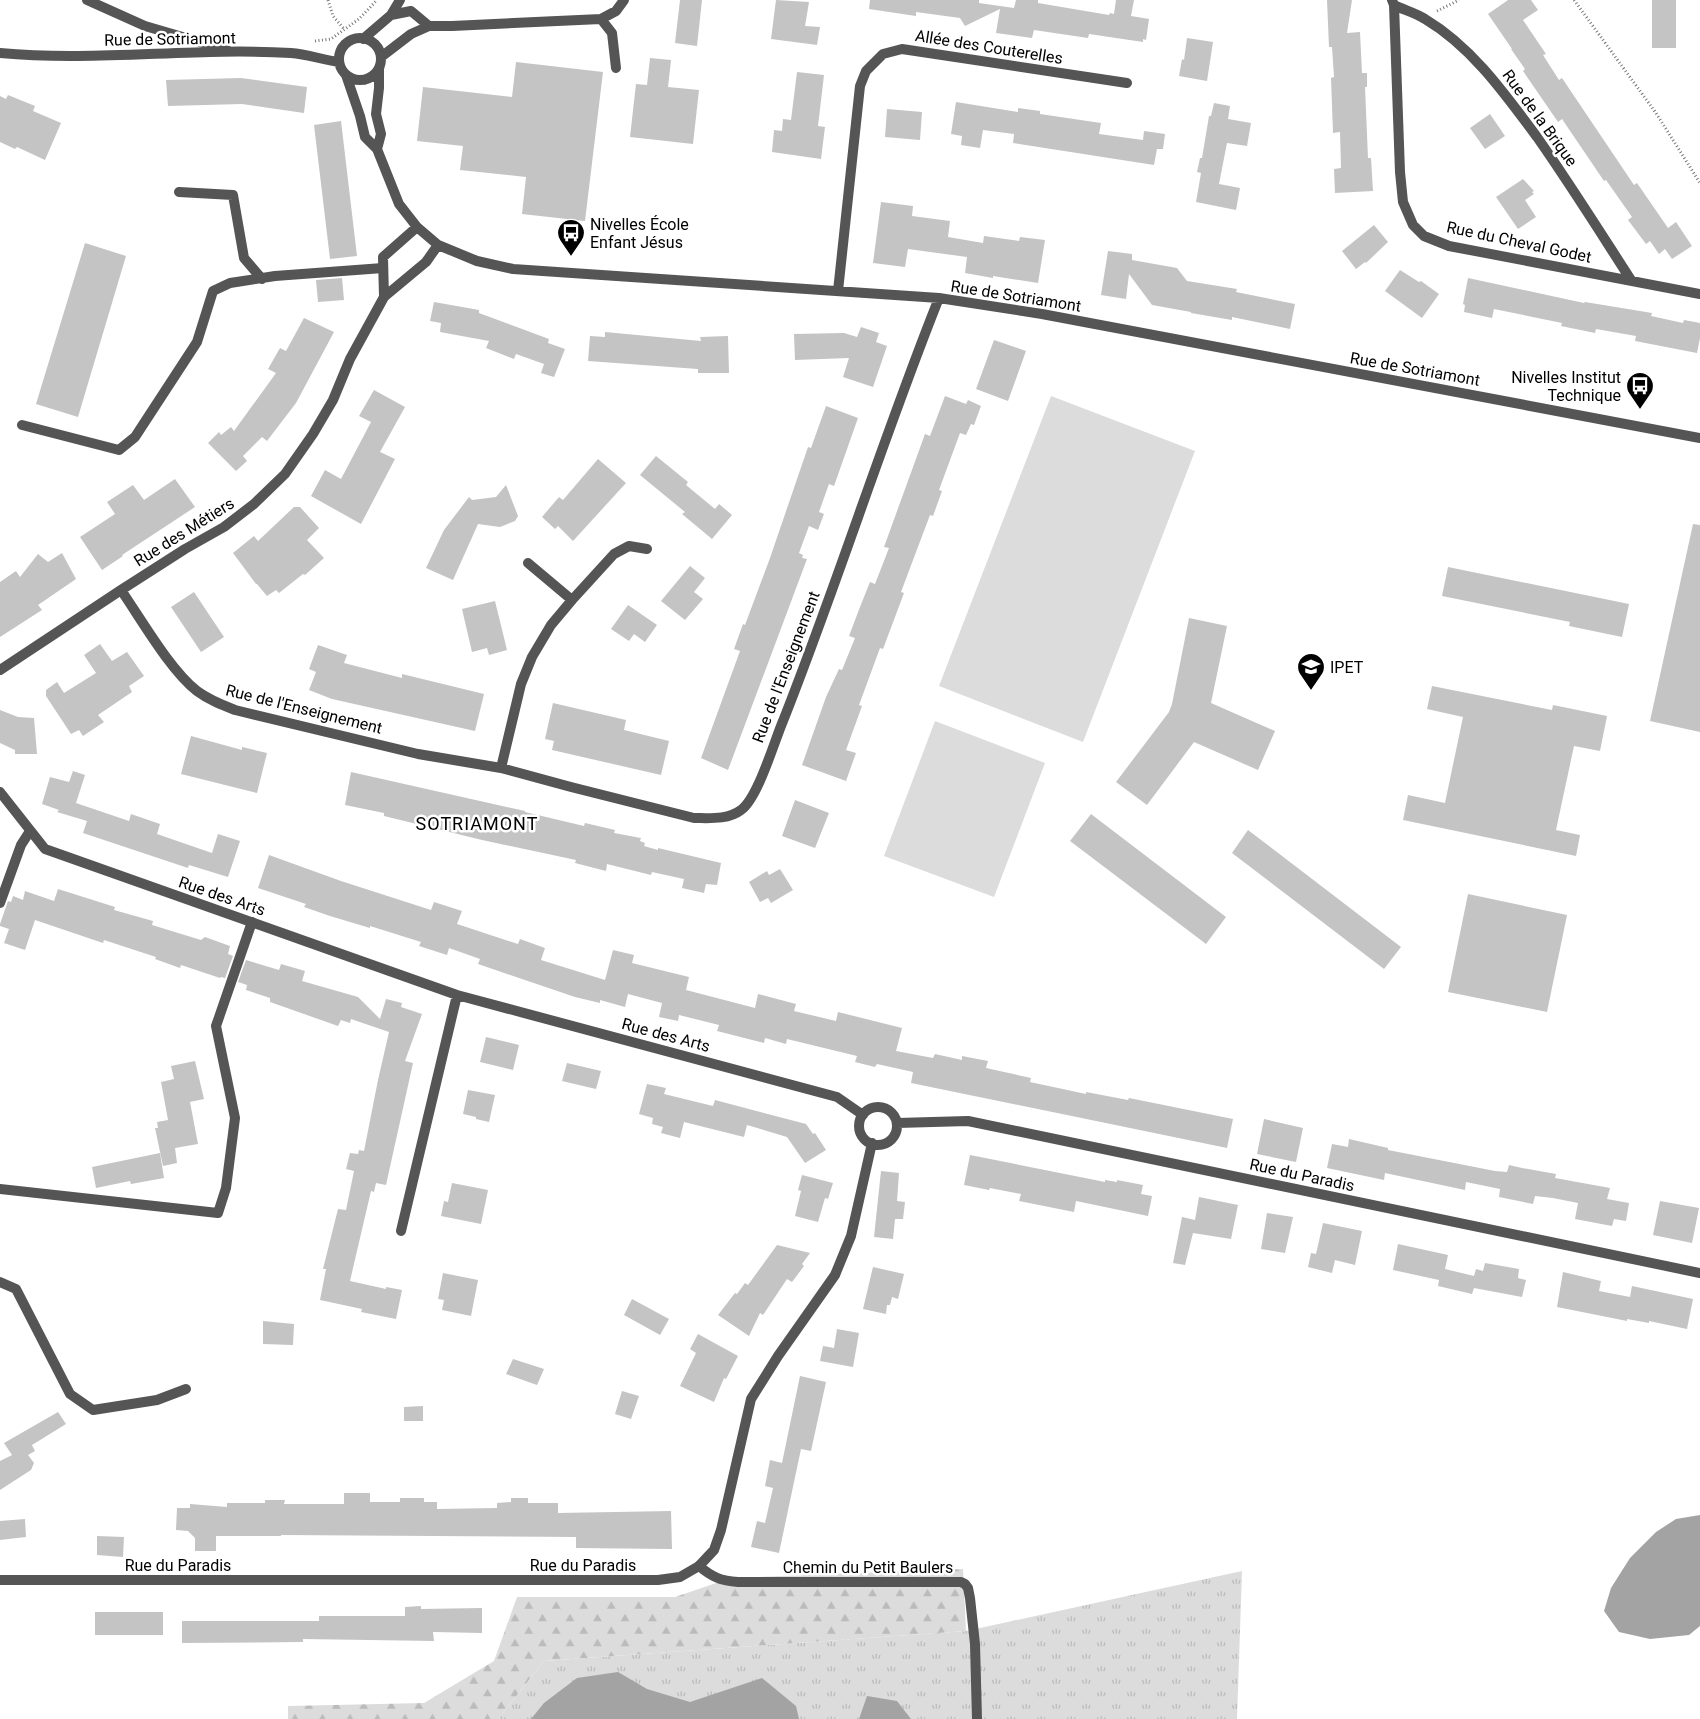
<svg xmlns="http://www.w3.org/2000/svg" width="1700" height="1719" font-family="Roboto,sans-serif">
<defs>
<pattern id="grass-tufts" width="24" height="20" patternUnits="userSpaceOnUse" patternTransform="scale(1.25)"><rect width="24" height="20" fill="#dcdcdc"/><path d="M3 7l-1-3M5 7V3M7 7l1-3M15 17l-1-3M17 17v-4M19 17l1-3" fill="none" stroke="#bbb"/></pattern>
<pattern id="forest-firs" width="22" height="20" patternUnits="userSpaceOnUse" patternTransform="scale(1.25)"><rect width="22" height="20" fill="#dcdcdc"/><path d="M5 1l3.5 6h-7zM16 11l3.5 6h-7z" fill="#bbb"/></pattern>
</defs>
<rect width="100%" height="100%" fill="#fff"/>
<path fill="url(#grass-tufts)" d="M1242,1571L1237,1719H498L544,1661L966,1631Z"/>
<path fill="url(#forest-firs)" d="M963,1569L966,1631L544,1661L498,1719H288V1706L424,1703L494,1661L517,1597H675L731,1578Z"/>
<path fill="#dcdcdc" d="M1051,396L1195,451L1083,742L939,686Z
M935,721L1045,763L994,897L884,856Z"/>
<path fill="#a3a3a3" d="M1700,1515V1626L1689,1635L1650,1639L1619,1632L1604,1611L1611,1588L1630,1558L1656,1532L1676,1519Z
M618,1672L647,1689L690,1702L762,1678L796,1706L799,1719H531L544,1703L577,1678Z
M867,1696L897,1701L911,1719H859Z"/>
<path fill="#c4c4c4" d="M680,0H702L697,46L675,43Z
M776,0L809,2L805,26L820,27L817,45L771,39Z
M870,0H979V3L1014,8L1016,0H1038V3L1109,15L1110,13L1114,14L1116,0H1134L1131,16L1149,19L1146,40L1143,39V42L1089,34L1088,38L1034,30L1032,38L996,33L1000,9L965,26L960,18L916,12V16L869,9Z
M1327,0H1352L1347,33L1360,32L1362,73H1367V87H1365L1368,158H1371L1373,191L1335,193L1334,169L1341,168L1340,132L1333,133L1331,78L1334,77L1332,47H1329Z
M1508,0H1531L1538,10L1523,20L1546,54L1543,55L1559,80L1562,78L1634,185L1637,183L1668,228L1676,222L1692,246L1672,259L1665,249L1659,254L1650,241L1646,244L1628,220L1632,217L1606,180L1604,181L1562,119L1558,122L1523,71L1525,69L1511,49H1512L1488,14Z
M1652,0H1676V48H1652Z
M1187,38L1213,42L1207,81L1179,76L1182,59L1184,60Z
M650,58L671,60L668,87L699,90L693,144L630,137L636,84L647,85Z
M516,62L603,72L585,221L522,214L526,177L460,170L463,146L417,141L423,87L512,97Z
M797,72L824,75L818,126L825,127L821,159L772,152L774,130L782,131L783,119L791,120Z
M241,78L307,87L304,113L242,104L168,106L166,80Z
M8,95L35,106L33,111L61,123L45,160L17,147L15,149L0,142V96L6,99Z
M956,102L1018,112V108L1040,111V114L1101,123L1099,134L1143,140L1144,131L1165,134L1163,149H1157L1154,165L1013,143L1014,134L983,130L980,148L961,145L962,136L951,134Z
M1214,103L1230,106L1228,119L1251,123L1247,146L1227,143L1219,184L1240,188L1236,210L1196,202L1201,173L1197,172L1200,158H1202L1209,116H1211Z
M887,109L922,112L920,140L885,137Z
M1490,114L1505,136L1485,149L1470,128Z
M341,121L357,256L330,259L314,125Z
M1523,179L1534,191L1532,192L1534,194L1525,200L1536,217L1518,229L1496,197Z
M881,202L913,206L912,216L950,221L948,237L983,243L984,236L1019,241L1020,237L1045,240L1038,283L993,276V278L965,273L967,257L908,249L905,267L873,263Z
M1374,225L1388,242L1366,263L1365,262L1356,269L1342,251Z
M85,243L126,256L78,417L36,404Z
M1108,251L1132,254V260L1177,268L1187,281L1237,289L1236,292L1295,304L1290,329L1232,317V320L1191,313V312L1152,305L1129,274L1126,299L1101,295Z
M1400,270L1419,282L1421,281L1439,294L1422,318L1385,291Z
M342,278L344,300L318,302L316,280Z
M1468,278L1584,303L1585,302L1652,313L1651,316L1683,323L1684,320L1700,323V338L1697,353L1635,341L1636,336L1596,329L1595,333L1561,326L1562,323L1494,309L1492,318L1464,312L1465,305L1463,304Z
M434,302L479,310V313L549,339L548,343L565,349L554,377L541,373L544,364L516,354L514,359L486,348L489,341L440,332L441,323L430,321Z
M304,318L334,332L296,403L267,441L262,437L243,456L247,461L236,471L208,443L219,432L221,435L231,427L234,431L276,373L268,369L280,348L286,351Z
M861,327L879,333L876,342L887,346L873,387L843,377L849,358L795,360L794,334L844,333L857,337Z
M605,332L701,341L700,337L728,336L729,373H698V369L588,361L590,336L605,337Z
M994,340L1026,351L1008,401L976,389Z
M374,390L405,407L380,452L395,459L361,524L311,496L325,470L341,479L371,422L359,416Z
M945,396L966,404L968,400L981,406L974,425L971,424L966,435L960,433L939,490L942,491L933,516L930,515L901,592L904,593L883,649L880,648L859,705L862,706L846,750L856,753L846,781L802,765L826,697L839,669L842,670L855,638L849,636L860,607L870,582L875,584L889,548L884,547L925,434L930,436Z
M826,406L858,418L834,486L829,484L819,512L824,514L818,530L809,526L799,553L803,555L802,558L807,559L728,770L701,758L740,651L734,649L743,624L745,625L770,558L808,447L811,448Z
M656,456L688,482L686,485L715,509L719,504L732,515L712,539L682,514L685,512L640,475Z
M598,459L626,483L573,541L558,526L555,529L542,517L559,497L563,500Z
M175,479L195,507L122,555L123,556L102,570L80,537L115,514L107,502L133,485L144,500Z
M506,485L518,516L515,521L500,527L478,524L453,580L426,568L444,530L469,497L472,500L496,497Z
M294,507H300L319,528L307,540L324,558L305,575L303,574L279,593L276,590L267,596L257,584H256L233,553L254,536L258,541Z
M1693,524L1700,525V732L1650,721Z
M62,553L76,579L38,605L42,610L0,637V582L16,571L20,577L38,554L48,562Z
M690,566L705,578L694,592L703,599L685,620L661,601Z
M1448,567L1629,604L1622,637L1569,626L1570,622L1442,596Z
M194,592L224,637L201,652L171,607Z
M495,601L507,650L489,655L487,648L472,652L462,609Z
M628,605L657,625L645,642L634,634L629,641L611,629Z
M1189,618L1227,626L1211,703L1275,731L1258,770L1194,742L1147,805L1116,782L1169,712L1172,704Z
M100,644L112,661L127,652L144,676L129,686L132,692L98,715L104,722L83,736L79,730L71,734L46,696V690L57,682L64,693L96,673L84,655Z
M318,645L347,655L344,663L402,678V674L484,694L475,731L332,699L309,690L316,672L309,669Z
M1432,686L1552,710L1553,705L1607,716L1600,751L1574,746L1556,830L1580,835L1576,856L1403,820L1408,795L1445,803L1463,717L1427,709Z
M553,703L626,720L624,730L669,741L661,775L552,750L554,741L545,739Z
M0,710L18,717L34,718L37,754H15V750L0,743Z
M191,736L242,750V747L267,753L257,793L181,774Z
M73,771L85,775L76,803L129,821L131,814L160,824L157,834L212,853L218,834L240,841L228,877L189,865L188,868L83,833L87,821L57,812L59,810L42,804L50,777L69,782Z
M351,772L525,811V812L584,826L585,823L615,830L614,833L641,838L640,841L645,843L644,846L658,850V848L721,863L717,885L706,884L704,893L682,888L684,879L652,872L651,875L607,864L606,871L575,863L576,860L482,840L384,816V813L345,805Z
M795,800L829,813L815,848L782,836Z
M1091,814L1226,917L1206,944L1070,841Z
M1248,830L1401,947L1384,969L1232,853Z
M269,855L341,881L431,910L434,902L462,911L457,924L518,944L520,939L545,948L541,960L605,980L613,950L634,955L632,963L689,977L686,990L755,1008L758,994L796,1004L794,1011L836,1021L838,1012L902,1028L896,1051L933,1058L935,1054L962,1060V1056L988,1061L986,1068L1031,1078L1030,1082L1086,1094V1092L1128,1100L1129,1098L1233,1119L1227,1148L911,1083L913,1072L877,1064L875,1067L855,1062L857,1056L787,1039L786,1044L765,1038L764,1043L717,1031L719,1025L679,1015L678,1021L659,1017L662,1003L628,994L625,1007L600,1000V1003L575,997L478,964L480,959L449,948L447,955L419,946L421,942L370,926V928L330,916L304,907L306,904L258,888Z
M780,869L793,890L771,903L768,898L760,902L749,882L767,871L769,875Z
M58,889L115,907L114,910L153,921L152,925L201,940L205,937L230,946L228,954L233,956L225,978L221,977L220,978L181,965L180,968L155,959L156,957L104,940L103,943L35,920L25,950L4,943L9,929L0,926V924L8,901L11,902L13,896L23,900L25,891L54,901Z
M1468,894L1567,915L1547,1012L1448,992Z
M246,960L279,970L281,964L305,971L302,981L358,997L380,1019L386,999L402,1003L401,1007L422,1014L405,1061L413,1063L386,1185L376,1183L374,1192L371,1191L350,1281L386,1289V1287L402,1290L396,1319L361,1312L362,1309L320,1300L326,1269H323L338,1209L346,1210L354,1171L346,1169L350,1153L358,1154L359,1150L364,1151L378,1080L389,1032L351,1019L350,1023L341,1020L338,1026L270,1002V998L246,990L247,985L238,982Z
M486,1037L519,1045L513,1070L480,1062Z
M195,1061L204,1099L190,1102L198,1144L175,1148L177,1163L163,1166L155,1128H158L157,1122L168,1120L161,1082L174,1079L171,1066Z
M567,1063L601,1071L596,1089L562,1081Z
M647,1084L666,1088L664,1094L713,1106L715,1100L806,1124L813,1134L815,1133L826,1150L805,1163L787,1137L747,1125L744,1137L684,1122L680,1138L661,1133L663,1127L652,1124L653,1118L639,1114Z
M468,1090L495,1095L489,1122L476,1119V1117L463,1114Z
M1264,1119L1303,1128L1296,1162L1257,1154Z
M1349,1139L1388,1148V1150L1495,1171L1507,1172L1509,1165L1522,1168L1556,1174L1555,1178L1610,1188L1607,1199L1629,1203L1626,1221L1614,1219L1612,1226L1575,1219L1578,1203L1553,1198L1535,1196L1533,1204L1499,1197L1500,1189L1466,1182L1465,1190L1385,1173L1384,1180L1327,1168L1332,1144L1348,1147Z
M160,1153L164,1178L131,1184L130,1181L96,1188L92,1167Z
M970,1155L1105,1182V1180L1117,1182V1180L1143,1185L1141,1194L1152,1196L1148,1216L1076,1201L1074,1212L1019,1201L1021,1194L990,1188L989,1190L964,1185Z
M881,1171L899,1173L897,1201L905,1202L903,1219H895L893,1239L874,1237Z
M802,1175L833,1183L828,1199L825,1198L818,1222L795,1216L801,1191L798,1190Z
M452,1183L488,1190L481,1224L441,1216L444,1201L448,1202Z
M1199,1197L1238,1205L1231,1239L1193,1233L1185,1265L1173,1263L1182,1217L1195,1220Z
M1660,1201L1699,1208L1692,1243L1653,1235Z
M1267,1213L1293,1217L1285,1253L1261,1249Z
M1323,1223L1362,1231L1355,1265L1335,1260L1332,1273L1308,1267L1311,1253L1316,1254Z
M1398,1244L1448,1255L1445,1269L1474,1276L1476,1269L1483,1271L1485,1263L1519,1269L1518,1278L1526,1280L1522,1297L1474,1288L1472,1294L1438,1286L1439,1280L1393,1270Z
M777,1245L810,1253L802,1264L804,1266L792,1282L787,1279L763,1315L760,1313L749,1336L718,1315L735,1293L737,1294L745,1283L748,1285Z
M873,1267L904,1274L898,1299L892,1297L890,1305H887L886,1314L863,1309Z
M1563,1272L1601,1281L1599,1291L1630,1297L1632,1286L1693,1299L1687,1329L1649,1321V1323L1627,1319V1321L1557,1307Z
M443,1273L478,1280L471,1316L442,1310L444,1300L438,1299Z
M632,1299L669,1319L660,1335L624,1315Z
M263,1321L294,1324L293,1345L263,1344Z
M837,1329L859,1333L853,1367L820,1361L823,1346L834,1348Z
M698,1334L738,1356L726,1379L724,1378L714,1402L680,1386L696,1353L690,1349Z
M513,1359L544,1369L537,1385L506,1374Z
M800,1376L826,1382L811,1451L801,1449L779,1553L751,1547L757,1521L765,1523L773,1488L765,1486L770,1460L782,1463Z
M622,1391L639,1396L631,1419L615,1414Z
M423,1406V1421H404V1407Z
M58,1412L66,1424L32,1445L35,1451L28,1455L34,1463L31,1470L0,1490V1461L12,1455L4,1443Z
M344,1493H370V1502H400V1498H424V1502H437V1509L497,1508V1503L511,1502V1498H528V1503H558V1513L671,1511L672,1549L576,1548V1537L281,1535V1536H216V1551H195V1538L188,1531L176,1530L177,1508H190V1504L227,1507V1503H265V1500H285L284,1504H344Z
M25,1519L26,1537L0,1540V1521Z
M97,1536L124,1537L123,1557L97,1555Z
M421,1606V1609L482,1608V1633L433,1632L434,1641L303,1639V1642L182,1643V1621H319V1616H405V1607Z
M95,1612H163V1635H95Z"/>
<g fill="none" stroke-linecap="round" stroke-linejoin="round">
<path stroke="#777" stroke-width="3" stroke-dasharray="1 2.5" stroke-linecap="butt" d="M328,0L333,16L344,29
M1574,0L1656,113L1700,183
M1437,11L1459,0
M315,41L331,39L359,19L377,0"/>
<path stroke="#555" stroke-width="10" d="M87,0L145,26L227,50
M179,192L233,195L244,258L262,279
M22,425L119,450L135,437L197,342L213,291L230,283L275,276L383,268
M0,903L21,845L30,831
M0,1189L218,1213L226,1188L235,1118L216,1026L252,922
M0,1282L16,1289L70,1394L93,1410L157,1400L186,1389
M699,1566C712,1577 721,1581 738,1582H961L965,1584L968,1588L970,1598L975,1644L977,1719"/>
<path stroke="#555" stroke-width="10" d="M1392,0L1394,5L1400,172L1403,202L1413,225L1424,236L1449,246L1700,294
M1394,5C1404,10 1416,13 1425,19C1472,47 1505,94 1537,137C1570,184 1600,232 1631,280
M391,15L411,11L429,26
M601,19L612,33L616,68
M339 59a21 21 0 1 1 42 0a21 21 0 1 1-42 0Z
M363,39L391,15L400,0
M0,53C97,62 194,47 291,53C307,54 323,60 339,62
M381,57L411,34L429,26H452L601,19L616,11L624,0
M346,75L360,116L365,137L377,149L399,204L417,227L438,245L477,261L513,269L939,298L1042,314L1700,438
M377,149L381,134L376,114L379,88V69
M838,291L860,86L866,71L883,54L902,49L1127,83
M384,297L383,257L417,227
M528,563L572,600
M121,590C141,619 170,670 197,691C209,700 222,705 235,710L418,754L501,768L571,787L694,818C709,818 728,820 741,810C758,798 774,742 783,721C838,582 883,438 939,298
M0,670L121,590L185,549L224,527L254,504L285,474L313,434L333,400L350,359L384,297L426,262L438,245
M501,768L521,684L532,657L551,625L572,600L614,554L629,546L647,549
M0,792L45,849L457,995L837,1097L863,1115
M859 1126a19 19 0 1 1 38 0a19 19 0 1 1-38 0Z
M897,1123L968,1121L1700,1273
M401,1231L457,995
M0,1580H658L680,1577L699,1566L714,1550L721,1530L751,1399L778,1356L835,1275L851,1236L872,1143"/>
</g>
<defs>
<symbol id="bus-pin" viewBox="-11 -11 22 30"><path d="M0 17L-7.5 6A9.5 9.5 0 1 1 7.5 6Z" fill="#000" stroke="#fff"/><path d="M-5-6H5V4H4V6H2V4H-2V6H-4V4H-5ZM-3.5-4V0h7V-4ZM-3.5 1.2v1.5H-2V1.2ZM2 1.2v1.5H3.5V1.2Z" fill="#fff"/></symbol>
<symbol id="school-pin" viewBox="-11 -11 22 30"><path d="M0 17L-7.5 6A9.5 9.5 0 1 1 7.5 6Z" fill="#000" stroke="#fff"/><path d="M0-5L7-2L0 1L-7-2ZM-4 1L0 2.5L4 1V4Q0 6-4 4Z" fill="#fff"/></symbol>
</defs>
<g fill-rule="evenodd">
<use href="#bus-pin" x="555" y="217" width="32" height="43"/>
<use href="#bus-pin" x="1624" y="370" width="32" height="43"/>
<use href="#school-pin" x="1295" y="651" width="32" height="43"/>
</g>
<g text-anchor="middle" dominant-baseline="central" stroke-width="5" stroke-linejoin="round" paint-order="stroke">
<g font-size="16" fill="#000" stroke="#fff">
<text transform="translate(170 39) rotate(-1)">Rue de Sotriamont</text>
<text transform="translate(989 47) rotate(9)">Allée des Couterelles</text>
<text transform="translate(1540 118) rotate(54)">Rue de la Brique</text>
<text transform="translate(1519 242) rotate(12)">Rue du Cheval Godet</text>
<text transform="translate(1016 296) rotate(9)">Rue de Sotriamont</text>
<text transform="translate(1415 369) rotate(10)">Rue de Sotriamont</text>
<text transform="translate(184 532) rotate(-32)">Rue des Métiers</text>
<text transform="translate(786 667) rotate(-69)">Rue de l'Enseignement</text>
<text transform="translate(304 709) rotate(14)">Rue de l'Enseignement</text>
<text transform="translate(222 896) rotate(19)">Rue des Arts</text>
<text transform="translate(666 1035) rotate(15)">Rue des Arts</text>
<text transform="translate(1302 1175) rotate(12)">Rue du Paradis</text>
<text x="178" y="1565">Rue du Paradis</text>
<text x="583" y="1565">Rue du Paradis</text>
<text x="868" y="1567">Chemin du Petit Baulers</text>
</g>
<g font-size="16" fill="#000" stroke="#fff" text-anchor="start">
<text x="590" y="224">Nivelles École<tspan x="590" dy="18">Enfant Jésus</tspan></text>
<text x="1621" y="377" text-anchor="end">Nivelles Institut<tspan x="1621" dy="18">Technique</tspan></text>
<text x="1330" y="667">IPET</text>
</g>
<g font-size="18" letter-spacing="1" fill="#000" stroke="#fff">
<text x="477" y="823">SOTRIAMONT</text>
</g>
</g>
</svg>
